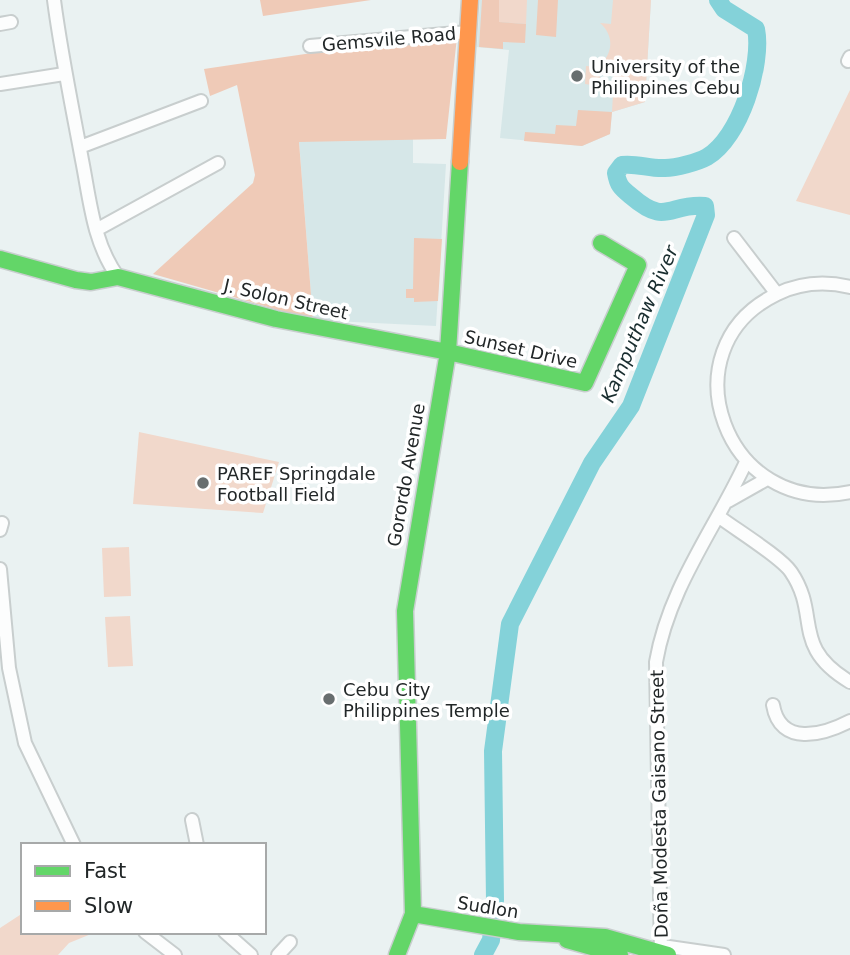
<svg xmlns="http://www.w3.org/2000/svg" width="850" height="955" font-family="'DejaVu Sans',sans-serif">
<rect width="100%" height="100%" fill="#eaf2f2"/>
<path fill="#d6e7e8" d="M480,0H651L645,102L612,112L610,134L582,146L500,138L509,50L477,47Z
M413,138V163L446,164L436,326L313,320L299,141Z"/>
<path fill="#f1d8cb" d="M499,0H527L526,24L498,22Z
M613,0H651L645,102L612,112L614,75L600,74L599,86L585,84L586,66L598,67C613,55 615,36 600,23L611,24Z
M850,90V215L796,201Z
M139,432L279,462L263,513L133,504Z
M129,547L131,596L104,597L102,548Z
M130,616L133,666L108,667L105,617Z
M23,913V932H96L69,943L58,955H0V928Z"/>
<path fill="#efcab7" d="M260,0H371L263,16Z
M482,0H499V22L526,24L525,43L503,42V49L479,47Z
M538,0H558L556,37L536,35Z
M457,37L446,139L299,142L313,320L153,274L253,183L255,175L237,85L210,96L204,69L312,53Z
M578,110L612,112L610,134L582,146L524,141L525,132L555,134L556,125L576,126Z
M414,238L442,239L438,301L414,302V298H406V289H413Z"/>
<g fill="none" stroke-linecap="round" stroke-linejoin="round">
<path stroke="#84d2d9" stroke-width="18" d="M483,955L491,940L495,900L493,751L510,624L592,463L631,406L706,215L705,206C668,203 667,227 631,196C621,188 618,185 616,173L622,165C637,163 650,169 665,168C676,168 698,162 707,157C740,138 763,64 756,29L724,9L718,0"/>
<defs>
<path id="street" d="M54,0C61,54 72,106 82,160C90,200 93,243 118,277
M0,24L11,22
M310,46L468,32
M848,61L850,57
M0,84L64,74
M80,147L201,101
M96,230L218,163
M734,238L777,294
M850,287C825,281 800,283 777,294C663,349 727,519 850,492
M728,501L767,479
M718,516C735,529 781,557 791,572C821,616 790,646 850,682
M0,530L2,523
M0,569L9,668L25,743L74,845
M773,705C780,747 823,735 850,721
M192,820L197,845
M145,932L175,955
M225,932L251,955
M662,946L724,955
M278,955L290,942
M661,955L656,662C669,587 715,529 746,462"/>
<path id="fast" d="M0,259L76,280L91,282L118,277L276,319L448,352L585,383L638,265L601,243
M413,914L519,932L605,937L668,955
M567,940L620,955
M397,955L413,914L405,611L448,352L460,162"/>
<path id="slow" d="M460,162L470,0"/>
</defs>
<use href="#street" stroke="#c8cece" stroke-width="16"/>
<use href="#fast" stroke="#c8cece" stroke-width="19"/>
<use href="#slow" stroke="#c8cece" stroke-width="19"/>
<use href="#street" stroke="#fcfdfd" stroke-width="12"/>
<use href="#fast" stroke="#63d668" stroke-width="16"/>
<use href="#slow" stroke="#ff974d" stroke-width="16"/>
</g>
<g fill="#686e6f" stroke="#fff" stroke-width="2.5">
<circle cx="577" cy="76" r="7"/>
<circle cx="203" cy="483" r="7"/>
<circle cx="329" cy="699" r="7"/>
</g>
<g text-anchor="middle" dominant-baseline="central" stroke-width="7" stroke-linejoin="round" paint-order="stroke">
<g font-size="18" fill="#222728" stroke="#fff">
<text transform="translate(389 39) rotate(-5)">Gemsvile Road</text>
<text transform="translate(286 299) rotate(13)">J. Solon Street</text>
<text transform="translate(521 349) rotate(13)">Sunset Drive</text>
<text transform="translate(406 475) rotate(-80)">Gorordo Avenue</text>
<text transform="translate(659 804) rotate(-91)">Doña Modesta Gaisano Street</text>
<text transform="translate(488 907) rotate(9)">Sudlon</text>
</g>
<g font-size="18" fill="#222728" stroke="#fff" text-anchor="start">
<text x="591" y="66">University of the<tspan x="591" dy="21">Philippines Cebu</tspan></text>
<text x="217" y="473">PAREF Springdale<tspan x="217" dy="21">Football Field</tspan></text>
<text x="343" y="689">Cebu City<tspan x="343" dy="21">Philippines Temple</tspan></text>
</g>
<g font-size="19" font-style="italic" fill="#192d2f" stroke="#fff">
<text transform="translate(639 324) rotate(-67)">Kamputhaw River</text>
</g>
</g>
<rect x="21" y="843" width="245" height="91" fill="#ffffff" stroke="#a7a9a9" stroke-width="2"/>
<rect x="35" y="866" width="35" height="10" fill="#63d668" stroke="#a7a9a9" stroke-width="2"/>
<text x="84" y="878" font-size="21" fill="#222728">Fast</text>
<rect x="35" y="901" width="35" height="10" fill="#ff974d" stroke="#a7a9a9" stroke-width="2"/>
<text x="84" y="913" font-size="21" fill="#222728">Slow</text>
</svg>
